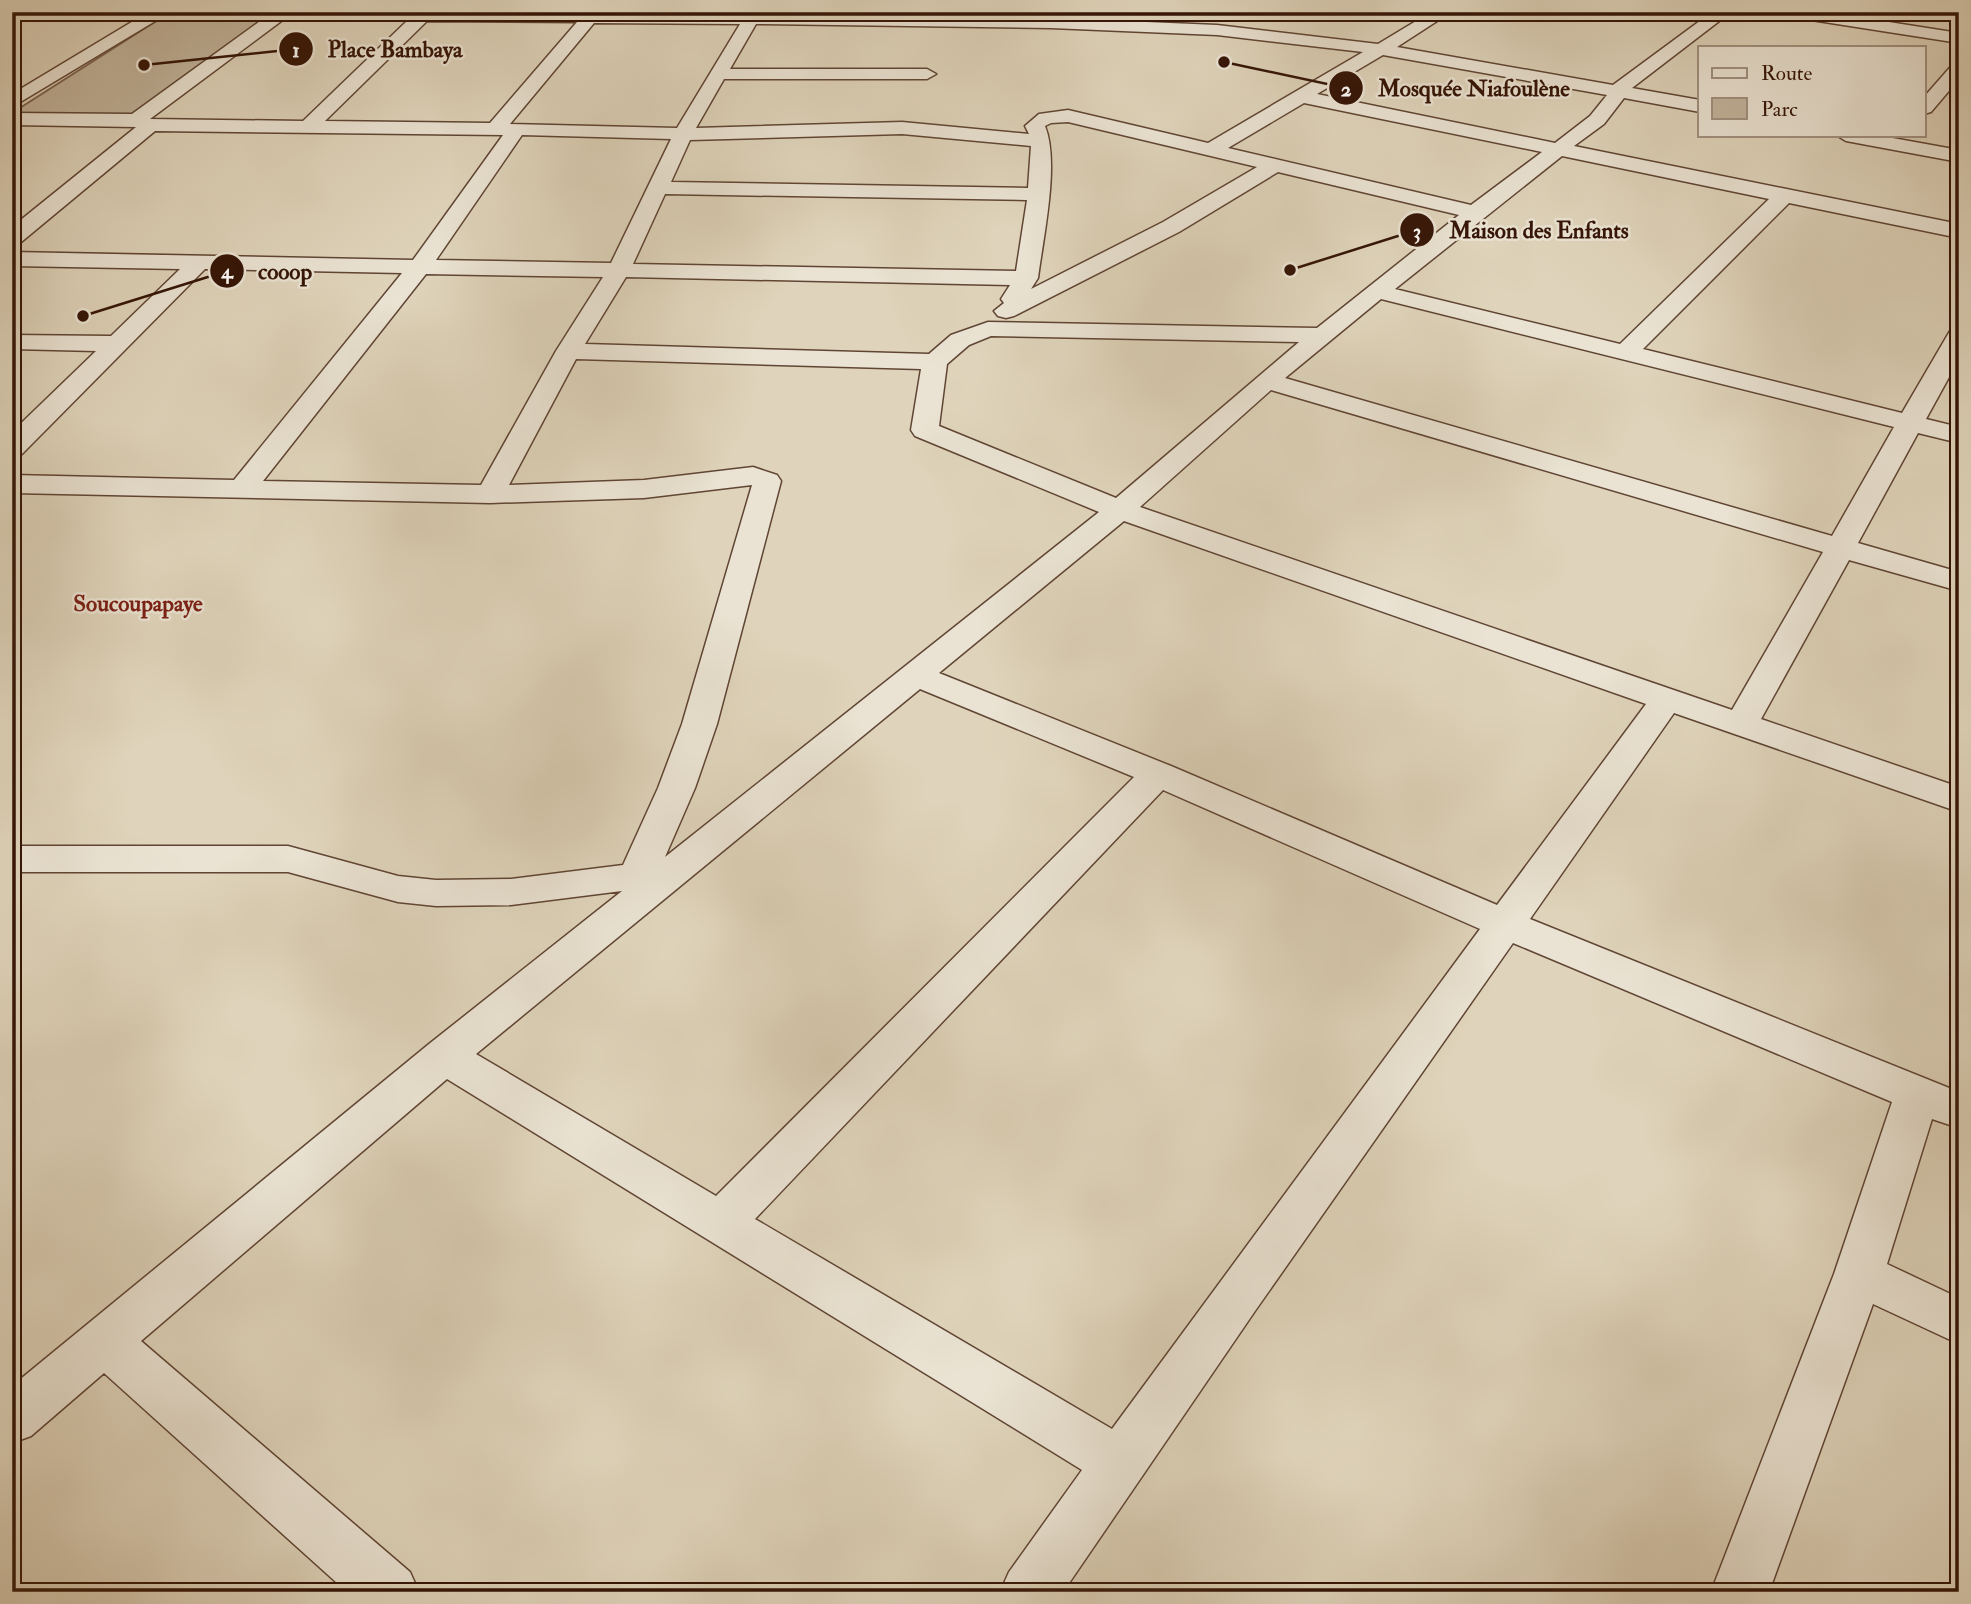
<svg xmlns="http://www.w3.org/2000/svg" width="1971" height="1604" font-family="'IM FELL Double Pica',serif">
<rect width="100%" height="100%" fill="#dfd4bb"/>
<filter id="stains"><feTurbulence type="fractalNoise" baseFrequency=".00286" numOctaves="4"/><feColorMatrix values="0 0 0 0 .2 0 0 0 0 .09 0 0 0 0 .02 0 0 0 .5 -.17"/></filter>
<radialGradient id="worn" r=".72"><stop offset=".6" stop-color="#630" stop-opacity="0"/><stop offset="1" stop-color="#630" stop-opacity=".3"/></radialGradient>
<path fill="#c2b49c" stroke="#7c6452" stroke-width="2" d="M164,16L267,17L131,116L12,113Z"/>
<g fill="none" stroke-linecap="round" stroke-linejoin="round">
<defs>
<path id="minor" d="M106,12L745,15L763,12L762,15L1051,18L1217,25L1378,44L1431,12H1451L1397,47L1613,85L1712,12H1731L1632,88L1700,100V112L1624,98L1604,124L1574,146L1959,224V238L1789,203L1643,349L1902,413L1947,336L1950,331L1959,329V359L1926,419L1959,427V443L1918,433L1858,543L1959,572V591L1849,560L1761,719L1959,787V812L1674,713L1530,919L1959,1092V1128L1932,1119L1887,1264L1959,1298V1344L1873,1304L1769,1592H1711L1834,1274L1892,1102L1513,943L1255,1311L1063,1592H1000L1009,1572L1082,1470L447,1079L141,1341L410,1572L419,1592H347L104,1373L31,1436L12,1443V1386L429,1044L622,891L511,905L436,906L398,902L288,872H12V846H288L398,876L436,880L511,879L623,865L658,788L682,724L752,485L644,498L490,503L12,493V475L234,480L402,273L205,269L22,454L12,456V432L96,351L12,349V335L111,336L180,269L12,266V252L413,260L503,135L155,131L20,243L12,245V227L136,127L12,125V113L132,114L263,19L162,17L12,107V94L140,17H114ZM284,19L408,20L303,121L150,119ZM427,21L577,22L490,123L325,121ZM594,23L740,24L677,128L510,124ZM756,24L1051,28L1217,35L1363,52L1208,143L1068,110L1039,114L1025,126L1029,134L902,122L696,128L724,79H927L936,74L927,69H730ZM1383,55L1607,95L1590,116L1555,143L1317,94ZM1304,103L1542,152L1471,205L1228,148ZM1068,122L1257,167L1163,222L1031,289L1038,278C1043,238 1060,163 1045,126L1051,123ZM902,134L1031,146L1028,188L671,182L690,140ZM522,135L671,139L611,263L436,260ZM1562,156L1769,199L1620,344L1395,289ZM1278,172L1459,215L1317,328L988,322L951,335L929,354L585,344L626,277L1010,285L1001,299L1004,303L994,311L998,316L1006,318L1014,316L1179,232ZM665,194L1027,200L1016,271L633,264ZM426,274L603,277L556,351L481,485L263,481ZM1381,299L1894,427L1832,536L1285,378ZM991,336L1299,342L1116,498L939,426L947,364L969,345ZM576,359L921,369L911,430L915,436L1099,512L665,857L695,788L717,724L781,481L777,475L753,467L644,480L509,485ZM1271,390L1823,552L1732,710L1140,507ZM1124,521L1646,704L1497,905L1171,766L939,673ZM920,689L1134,777L716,1196L476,1054ZM1163,790L1480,929L1112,1429L755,1219Z
M1784,12H1825L1959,33V43L1792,17Z
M1959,63V79L1931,112L1924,114V97L1953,64Z
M1836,135H1876L1959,150V162L1846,141Z"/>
</defs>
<use href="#minor" stroke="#604534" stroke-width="3"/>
<use href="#minor" fill="#eae3d3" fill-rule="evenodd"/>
</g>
<g text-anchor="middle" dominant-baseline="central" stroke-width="5" stroke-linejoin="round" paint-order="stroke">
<g font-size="23" font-weight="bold" fill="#7a1f14" stroke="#eae3d3">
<text x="138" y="603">Soucoupapaye</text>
</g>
</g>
<path fill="none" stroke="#351507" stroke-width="2.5" d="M144 65L296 49M1224 62L1346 88M1290 270L1417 230M83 316L227 271"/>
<g fill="#351507" stroke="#eae3d3" stroke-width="2.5">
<circle cx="144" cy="65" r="7"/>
<circle cx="1224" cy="62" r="7"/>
<circle cx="1290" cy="270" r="7"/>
<circle cx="83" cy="316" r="7"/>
<circle cx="296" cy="49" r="18"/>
<circle cx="1346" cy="88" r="18"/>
<circle cx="1417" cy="230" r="18"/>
<circle cx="227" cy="271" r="18"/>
</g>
<g font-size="21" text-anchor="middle" font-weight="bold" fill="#fff">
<text x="296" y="57">1</text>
<text x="1346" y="96">2</text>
<text x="1417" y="238">3</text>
<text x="227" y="278">4</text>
</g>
<g font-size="23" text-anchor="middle" font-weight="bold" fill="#351507" stroke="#eae3d3" stroke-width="5" stroke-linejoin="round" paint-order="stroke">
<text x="395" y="57">Place Bambaya</text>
<text x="1474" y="96">Mosquée Niafoulène</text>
<text x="1539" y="238">Maison des Enfants</text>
<text x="285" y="279">cooop</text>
</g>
<rect width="1971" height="1604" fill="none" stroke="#dfd4bb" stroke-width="42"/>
<rect x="14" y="14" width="1943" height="1576" fill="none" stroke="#351507" stroke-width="3.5"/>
<rect x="21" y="21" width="1929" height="1562" fill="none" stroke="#351507" stroke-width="2"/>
<rect x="1698" y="46" width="228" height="91" fill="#eae3d3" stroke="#a29181" stroke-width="2"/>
<rect x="1712" y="68" width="35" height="10" fill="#eae3d3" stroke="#a29181" stroke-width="2"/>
<text x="1761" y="80" font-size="21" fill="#351507">Route</text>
<rect x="1712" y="98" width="35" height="21" fill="#c2b49c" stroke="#a29181" stroke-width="2"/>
<text x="1761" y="116" font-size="21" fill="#351507">Parc</text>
<rect width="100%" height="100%" filter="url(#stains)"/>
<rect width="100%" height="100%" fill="url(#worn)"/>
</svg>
